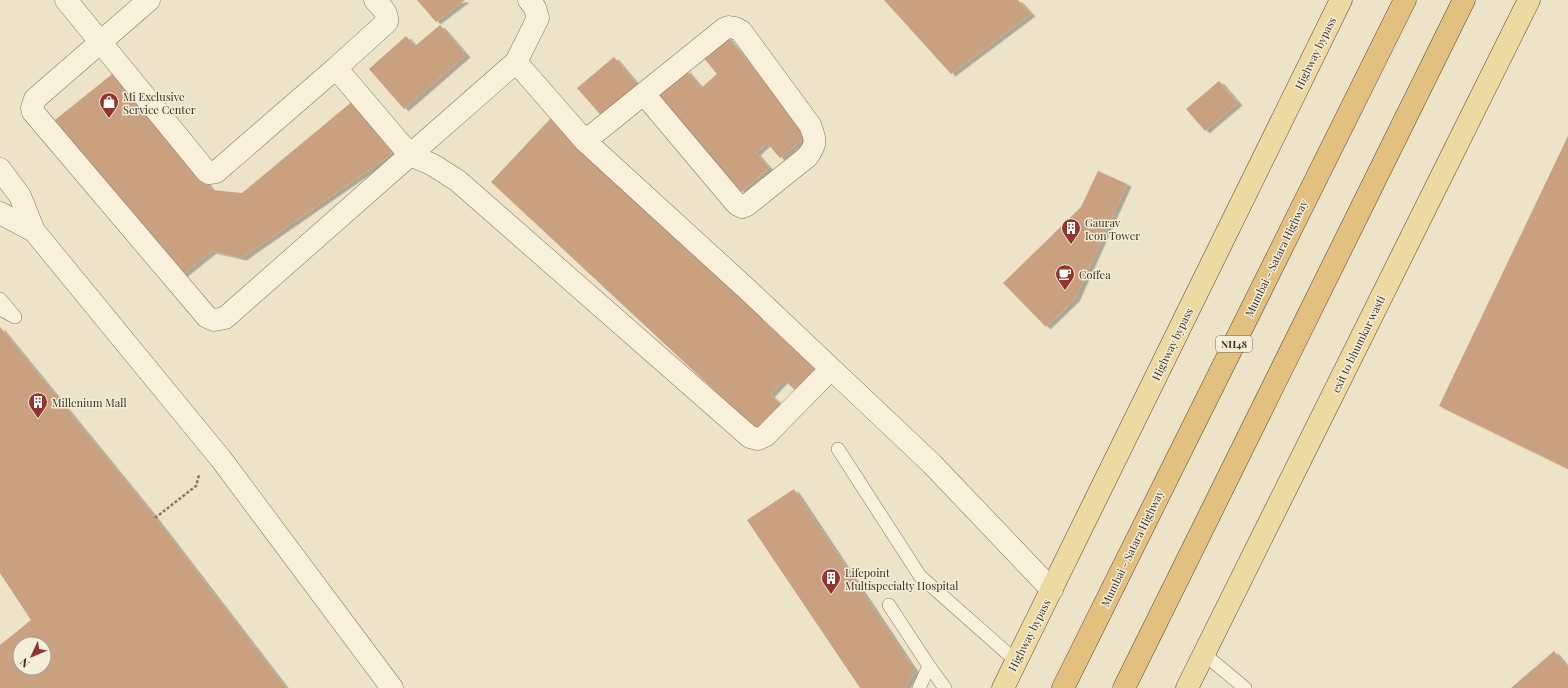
<svg xmlns="http://www.w3.org/2000/svg" width="1568" height="688" font-family="'Playfair Display',serif">
<defs>
<filter id="shadow"><feDropShadow dx="4.5" dy="2.5" stdDeviation="0" flood-color="#0004"/></filter>
</defs>
<rect width="100%" height="100%" fill="#ede3c8"/>
<path fill="#c9a180" fill-rule="evenodd" filter="url(#shadow)" d="M417,0H465L436,22Z
M884,0H1018L1031,14L951,74Z
M440,25L466,55L404,109L369,69L406,36L415,46Z
M726,36L809,134L780,158L767,143L756,153L769,168L741,192L658,94L686,70L701,88L717,74L702,56Z
M614,57L641,89L604,119L577,88Z
M116,71L212,190L242,193L354,100L392,154L242,258L212,251L181,276L55,120Z
M1219,81L1238,103L1205,131L1186,109Z
M551,118L818,365L795,390L784,380L770,395L782,405L758,431L491,182Z
M1568,136V469L1439,406Z
M1098,171L1127,184L1075,299L1046,327L1003,283L1081,207Z
M0,327L150,511L286,688H0V645L31,620L0,573ZM20,644H44V668H20Z
M794,489L915,671L905,688H860L747,520Z
M1554,651L1568,668V688H1511Z"/>
<g fill="none" stroke-linecap="round" stroke-linejoin="round">
<defs>
<path id="service" d="M0,299L15,317L0,309
M838,449L920,576L1016,661
M889,605L929,666L919,688
M1204,654L1245,688
M929,666L945,688"/>
<path id="minor" d="M66,0L206,171L209,173L216,172L336,68L410,155L516,62
M149,0L35,99L32,108L33,112L207,317L214,320L225,318L410,155L433,165L458,181L750,437L758,439L765,436L831,369
M529,0L535,8L538,18L516,62L585,141L749,291L932,464L1052,590
M336,68L387,22C388,12 381,7 375,0
M585,141L724,29L729,27L735,28L741,31L810,125C816,140 817,144 807,157L747,205L742,207L738,205L734,201L644,94"/>
<path id="tertiary" d="M0,169L20,196L34,231L221,459L392,688
M0,213L34,231"/>
<path id="primary" d="M1003,688L1341,0
M1187,688L1529,0"/>
<path id="trunk" d="M1063,688L1405,0
M1124,688L1464,0"/>
</defs>
<use href="#service" stroke="#88765e" stroke-width="14"/>
<use href="#minor" stroke="#88765e" stroke-width="23"/>
<use href="#tertiary" stroke="#88765e" stroke-width="23"/>
<use href="#primary" stroke="#564431" stroke-width="23"/>
<use href="#trunk" stroke="#564431" stroke-width="23"/>
<path stroke="#88765e" stroke-width="2.5" stroke-dasharray="3 2" stroke-linecap="butt" d="M155,518L196,486L199,475"/>
<use href="#service" stroke="#f8f0db" stroke-width="13"/>
<use href="#minor" stroke="#f8f0db" stroke-width="22"/>
<use href="#tertiary" stroke="#f8f0db" stroke-width="22"/>
<use href="#primary" stroke="#edd9a2" stroke-width="22"/>
<use href="#trunk" stroke="#e2c080" stroke-width="22"/>
</g>
<defs>
<symbol id="shop-pin" viewBox="-11 -11 22 30"><path d="M0 17L-7.5 6A9.5 9.5 0 1 1 7.5 6Z" fill="#943430" stroke="#f4edd7"/><path d="M-5-2.5h2.3a2.7 3.5 0 0 1 5.4 0H5L5.5 6h-11ZM-1.5-2.5h3a1.5 2.3 0 0 0-3 0Z" fill="#fff"/></symbol>
<symbol id="building-pin" viewBox="-11 -11 22 30"><path d="M0 17L-7.5 6A9.5 9.5 0 1 1 7.5 6Z" fill="#943430" stroke="#f4edd7"/><path d="M-4-6H4V6H1V3H-1V6H-4ZM-2.5-4.3h1.7v1.8h-1.7ZM.8-4.3h1.7v1.8H.8ZM-2.5-1h1.7V.8h-1.7ZM.8-1h1.7V.8H.8Z" fill="#fff"/></symbol>
<symbol id="cafe-pin" viewBox="-11 -11 22 30"><path d="M0 17L-7.5 6A9.5 9.5 0 1 1 7.5 6Z" fill="#943430" stroke="#f4edd7"/><path d="M-5.5-4.5H6V0H3Q3 3.5 0 3.5H-2.5Q-5.5 3.5-5.5 0ZM3-3.2v2h1.7v-2ZM-6 4.5H4V6H-6Z" fill="#fff"/></symbol>
</defs>
<g fill-rule="evenodd">
<use href="#shop-pin" x="98" y="91" width="22" height="30"/>
<use href="#building-pin" x="1060" y="217" width="22" height="30"/>
<use href="#cafe-pin" x="1054" y="263" width="22" height="30"/>
<use href="#building-pin" x="27" y="391" width="22" height="30"/>
<use href="#building-pin" x="820" y="567" width="22" height="30"/>
</g>
<g text-anchor="middle" dominant-baseline="central" stroke-width="3" stroke-linejoin="round" paint-order="stroke">
<rect fill="#f4edd7" stroke="#716758" stroke-width="1" x="1216" y="336" width="36" height="16" rx="3"/>
<g font-size="10" font-weight="bold" fill="#392d21">
<text x="1234" y="344">NH48</text>
</g>
<g font-size="11" fill="#392d21" stroke="#f4edd7">
<text transform="translate(1315 53) rotate(-64)">Highway bypass</text>
<text transform="translate(1276 258) rotate(-64)">Mumbai - Satara Highway</text>
<text transform="translate(1172 344) rotate(-64)">Highway bypass</text>
<text transform="translate(1358 344) rotate(-64)">exit to bhumkar wasti</text>
<text transform="translate(1132 548) rotate(-64)">Mumbai - Satara Highway</text>
<text transform="translate(1029 635) rotate(-63)">Highway bypass</text>
</g>
<g font-size="11" fill="#392d21" stroke="#f4edd7" text-anchor="start">
<text x="123" y="96">Mi Exclusive<tspan x="123" dy="13">Service Center</tspan></text>
<text x="1085" y="222">Gaurav<tspan x="1085" dy="13">Icon Tower</tspan></text>
<text x="1079" y="274">Coffea</text>
<text x="52" y="402">Millenium Mall</text>
<text x="845" y="572">Lifepoint<tspan x="845" dy="13">Multispecialty Hospital</tspan></text>
</g>
</g>
<g transform="translate(32 656) rotate(226)"><circle r="19" fill="#f4edd7" stroke="#a9a08e"/>
<path d="M0-3L7 15L0 10L-7 15Z" fill="#943430"/>
<text y="-6" font-size="11" font-weight="bold" text-anchor="middle" fill="#392d21">N</text>
</g>
</svg>
